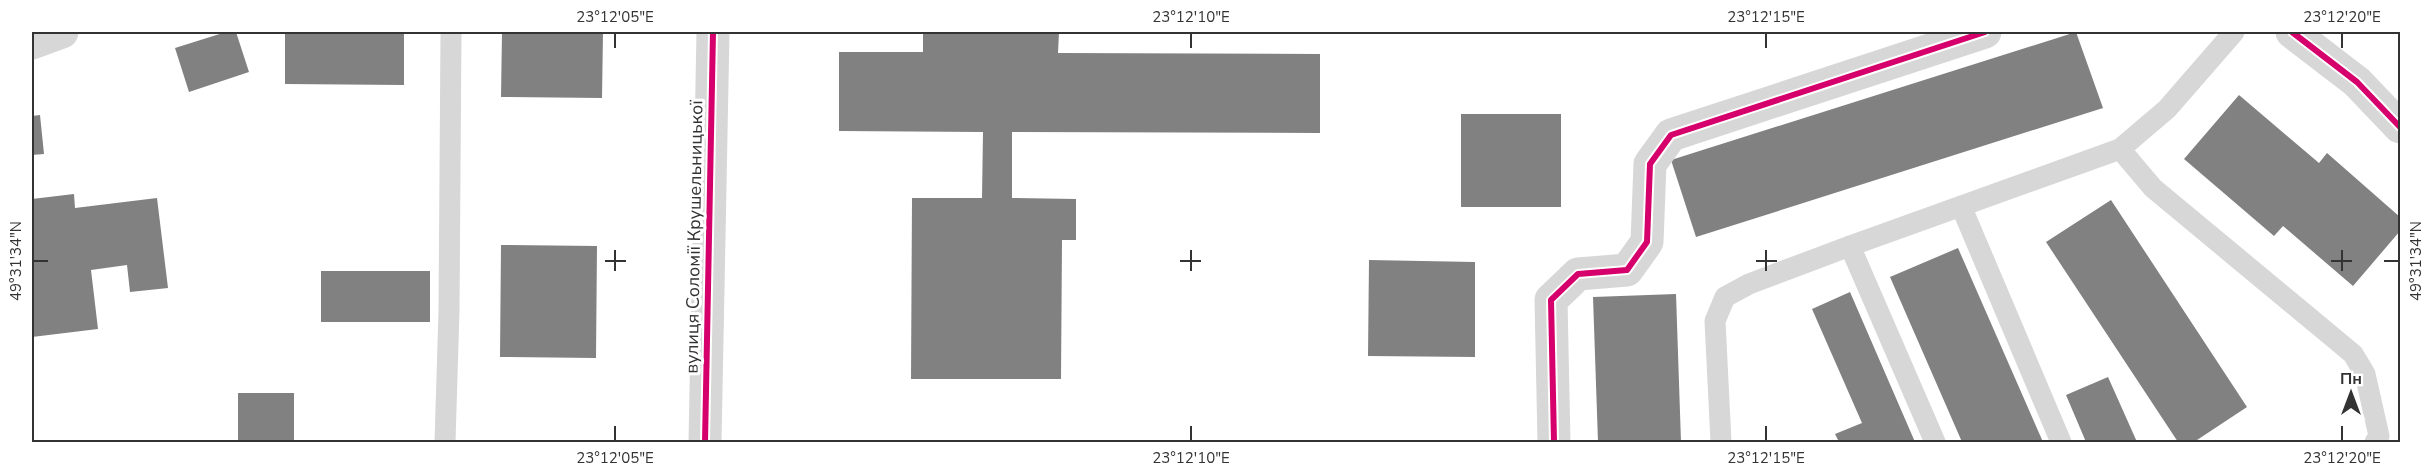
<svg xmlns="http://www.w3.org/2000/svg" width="2432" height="474" font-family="'Nunito Sans',sans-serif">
<rect width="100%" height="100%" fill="#fff"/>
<path fill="#818181" d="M226,32H236L249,72L189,92L175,48Z
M502,32H603L602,98L501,97Z
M923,32H1059L1058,53L1320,54V133L1012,132V198L1076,199V240H1062L1061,379H911L912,198H982L983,132L839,131V52H923Z
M2076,32L2103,108L1696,237L1671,160Z
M285,33L404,34V85L285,84Z
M2239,95L2319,163L2327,153L2400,217V231L2353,286L2283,226L2274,236L2184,159Z
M1461,114H1561V207H1461Z
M40,115L44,154L32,155V116Z
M74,194L75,208L157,198L168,288L130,292L127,265L91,270L98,329L32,337V199Z
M2111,200L2247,407L2194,442H2178L2046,242Z
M501,245L597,246L596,358L500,357Z
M1958,248L2043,442H1962L1890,277Z
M1369,260L1475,262V357L1368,356Z
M321,271H430V322H321Z
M1850,292L1915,442H1839L1835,434L1862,423L1812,309Z
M1676,294L1681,442H1598L1593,297Z
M2108,377L2137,442H2086L2066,395Z
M238,393H294V442H238Z"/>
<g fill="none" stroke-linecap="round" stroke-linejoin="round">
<path stroke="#d7d7d7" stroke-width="21" d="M2120,149L2153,188L2353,354L2365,374L2379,436L2375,442
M1961,206L2061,442
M1850,246L1935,442
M445,442L449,311L451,32
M1721,442L1715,321L1725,297L1749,284L1850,246L2120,149L2167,109L2234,32"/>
<path stroke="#d7d7d7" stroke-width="33" d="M2292,32L2357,82L2400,127
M32,43L62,32
M705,442L713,32
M1554,442L1551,300L1578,274L1627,270L1647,242L1650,164L1671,135L1985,32"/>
<defs>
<path id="cycleway" d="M2292,32L2357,82L2400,127
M705,442L713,32
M1554,442L1551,300L1578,274L1627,270L1647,242L1650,164L1671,135L1985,32"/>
</defs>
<use href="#cycleway" stroke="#fff" stroke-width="10"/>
<use href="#cycleway" stroke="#d6006c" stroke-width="6"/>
</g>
<path fill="none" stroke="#333" stroke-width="2" d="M615,33V48M1191,33V48M1766,33V48M2342,33V48M615,250V271M1191,250V271M1766,250V271M2342,250V271M33,261H48M605,261H626M1180,261H1201M1756,261H1777M2331,261H2352M2384,261H2399M615,426V441M1191,426V441M1766,426V441M2342,426V441"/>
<g text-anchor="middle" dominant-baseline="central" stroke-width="6" stroke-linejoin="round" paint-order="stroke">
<g font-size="18" fill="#333" stroke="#fff">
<text transform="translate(694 237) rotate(-89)">вулиця Соломії Крушельницької</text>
</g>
</g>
<rect width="2432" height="474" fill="none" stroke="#ffffff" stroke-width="66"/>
<g transform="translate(2351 393)" stroke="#ffffff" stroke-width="4.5" paint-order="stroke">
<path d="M0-4.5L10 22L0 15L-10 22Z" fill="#333333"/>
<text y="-9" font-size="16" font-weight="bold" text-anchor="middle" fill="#333333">Пн</text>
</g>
<rect x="33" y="33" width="2366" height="408" fill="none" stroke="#333" stroke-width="2"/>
<g font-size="15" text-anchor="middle" fill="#333">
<text x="615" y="22">23°12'05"E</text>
<text x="1191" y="22">23°12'10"E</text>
<text x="1766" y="22">23°12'15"E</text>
<text x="2342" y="22">23°12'20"E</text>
<text transform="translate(16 261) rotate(-90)" y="5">49°31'34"N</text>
<text transform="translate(2416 261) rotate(-90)" y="5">49°31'34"N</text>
<text x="615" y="463">23°12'05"E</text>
<text x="1191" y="463">23°12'10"E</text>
<text x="1766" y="463">23°12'15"E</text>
<text x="2342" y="463">23°12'20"E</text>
</g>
</svg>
